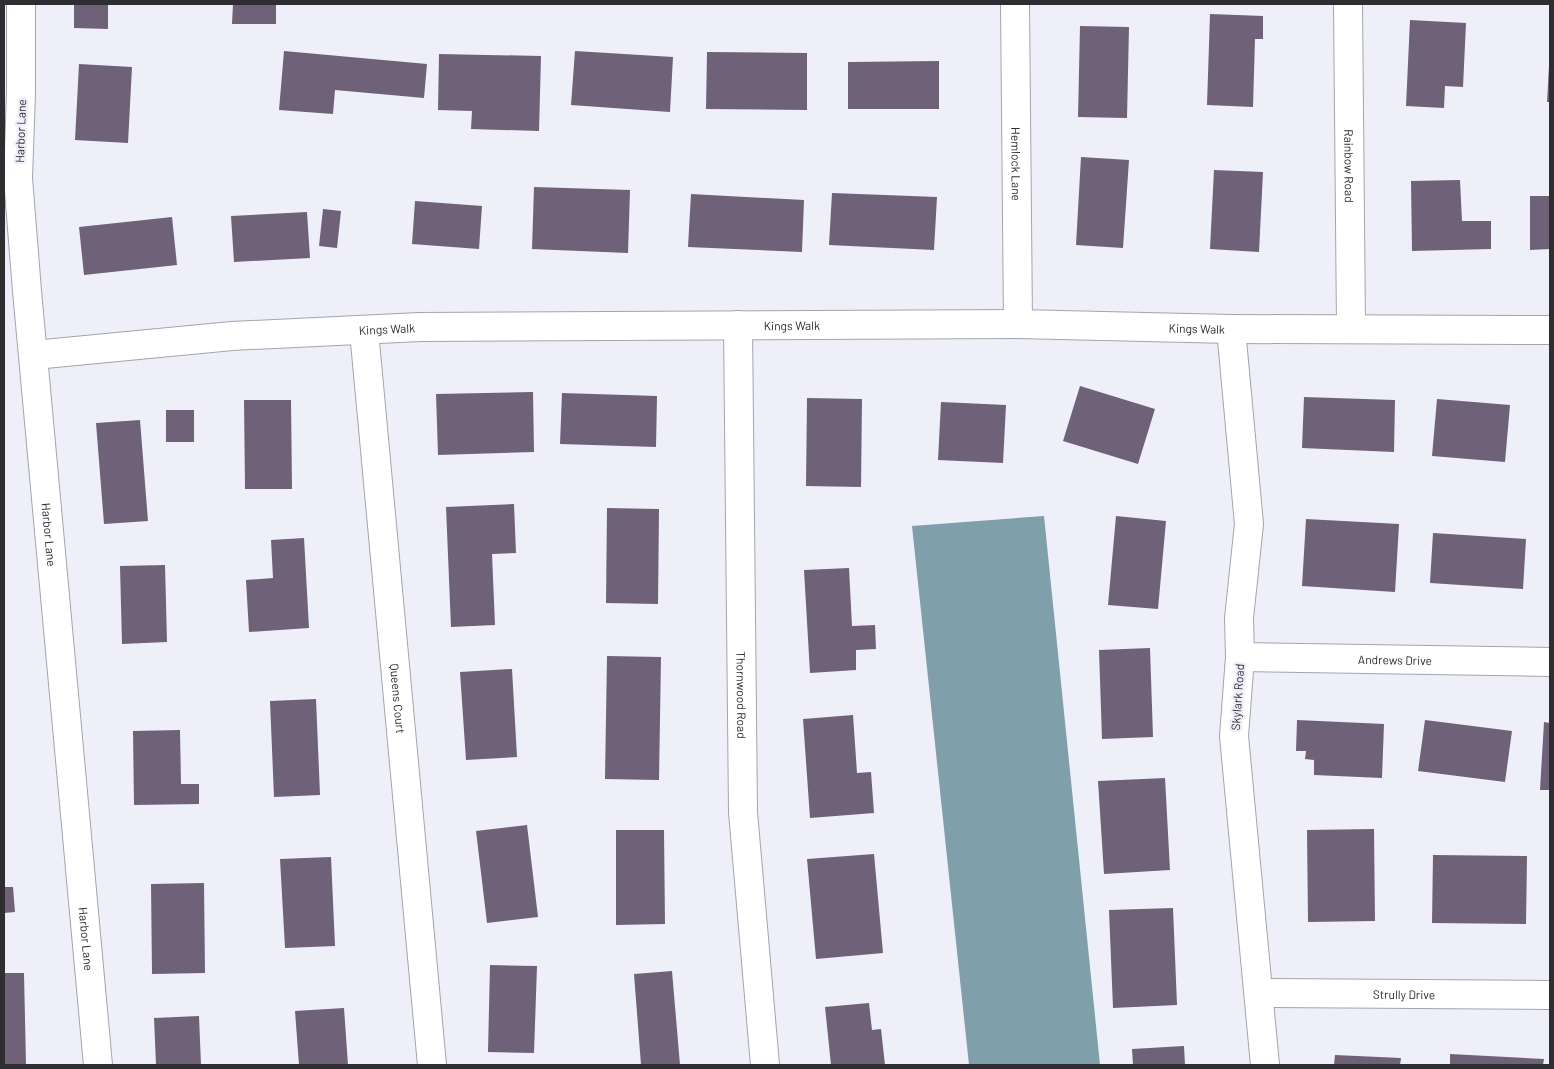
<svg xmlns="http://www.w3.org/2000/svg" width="1554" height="1069" font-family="Barlow,sans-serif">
<rect width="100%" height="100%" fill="#efeffa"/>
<path fill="#7fa0ab" d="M1044,516L1100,1065H969L912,526Z"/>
<path fill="#6f6178" d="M74,4H108V29L74,28Z
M233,4H276V24H232Z
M1210,14L1263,16V39H1255L1253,107L1207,105Z
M1410,20L1466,23L1463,87L1445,86L1444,108L1406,106Z
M1080,26L1129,27L1127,118L1078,117Z
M284,51L427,64L424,98L335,90L333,114L279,110Z
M575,51L673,57L670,112L571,105Z
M707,52L807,53V110L706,109Z
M439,54L541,56L539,131L471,129L472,111L438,110Z
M939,61V109H848V62Z
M79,64L132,67L128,143L75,140Z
M1549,66H1550V102H1547Z
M1081,157L1129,160L1123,248L1076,245Z
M1214,170L1263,172L1259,252L1210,249Z
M1460,180L1462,221H1491V249L1412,251L1411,181Z
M534,187L630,190L628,253L532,249Z
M832,193L937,197L934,250L829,245Z
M691,194L804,200L802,252L688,247Z
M1530,196H1550V249L1530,250Z
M415,201L482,206L479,249L412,244Z
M323,209L341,211L337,248L319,246Z
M307,212L310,258L234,262L231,216Z
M172,217L177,265L84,275L79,227Z
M1080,386L1155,409L1138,464L1063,441Z
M533,392L534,452L438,455L436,394Z
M562,393L657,396L656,447L560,444Z
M1304,397L1395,400L1394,452L1302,448Z
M807,398L862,399L861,487L806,486Z
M1437,399L1510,405L1505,462L1432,456Z
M244,400H291L292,489H245Z
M941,402L1006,405L1003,463L938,460Z
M166,410H194V442H166Z
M140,420L148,521L104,524L96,423Z
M514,504L516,553L492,554L495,625L451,627L446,507Z
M607,508L659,509L658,604L606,603Z
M1116,516L1166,521L1158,609L1108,605Z
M1306,519L1399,524L1395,592L1302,586Z
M1433,533L1526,539L1523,589L1430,583Z
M304,538L309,628L249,632L246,580L273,578L271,540Z
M165,565L167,642L122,644L120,566Z
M849,568L852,626L875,625L876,649L856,650V670L810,673L804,570Z
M1150,648L1153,737L1102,739L1099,650Z
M607,656L661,657L659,780L605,779Z
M512,669L517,757L466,760L460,672Z
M316,699L320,795L274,797L270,701Z
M853,715L857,773L871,772L874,813L810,818L803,719Z
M1297,720L1384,724L1382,778L1314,775V760L1305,759L1306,751H1296Z
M1425,720L1512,731L1505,782L1418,771Z
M1544,722L1550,723V790H1540Z
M180,730L181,784H199V804L134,805L133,731Z
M1165,778L1170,870L1104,874L1098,781Z
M527,825L538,917L487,923L476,831Z
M1374,829L1375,921L1308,922L1307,830Z
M616,830H664L665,924L616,925Z
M874,854L883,953L816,959L807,859Z
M1433,855L1527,856L1526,924L1432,923Z
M331,857L335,946L285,948L280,859Z
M204,883L205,973L152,974L151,884Z
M4,887H13L15,912L4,913Z
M1173,908L1177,1005L1113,1008L1109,910Z
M490,965L537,966L534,1053L488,1052Z
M672,971L680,1065H641L634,974Z
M4,973H24L26,1065H4Z
M869,1003L872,1030L881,1029L885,1065H831L825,1007Z
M344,1008L348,1065H299L295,1011Z
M199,1016L201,1065H156L154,1018Z
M1184,1046L1185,1065H1133L1132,1049Z
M1450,1054L1544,1059L1543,1065H1450Z
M1335,1055L1401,1058L1400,1065H1334Z"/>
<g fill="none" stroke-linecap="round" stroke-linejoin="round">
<defs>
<g id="minor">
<path id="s1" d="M21,4V93L18,178L27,291L98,1065"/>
<path id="s2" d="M1015,4L1018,324"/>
<path id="s3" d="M1348,4L1351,328"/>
<path id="s4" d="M738,325L743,812L765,1065"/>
<path d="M1231,329L1249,524L1239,618L1240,657L1234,736L1265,1065"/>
<path id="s5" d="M364,331L432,1065"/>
<path id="s6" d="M34,355L232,336L420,327L1018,324L1231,329L1550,330"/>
<path id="s7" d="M1240,657L1550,662"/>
<path id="s8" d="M1259,993L1550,995"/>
</g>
</defs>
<use href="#minor" stroke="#a4a4af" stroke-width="30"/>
<use href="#minor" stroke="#fff" stroke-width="28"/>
</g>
<g text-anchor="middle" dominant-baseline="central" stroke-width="5" stroke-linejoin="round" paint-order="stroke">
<g font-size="12" fill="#2d2d32" stroke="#efeffa">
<text transform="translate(20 131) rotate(-88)">Harbor Lane</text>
<text stroke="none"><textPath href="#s2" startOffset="160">Hemlock Lane</textPath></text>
<text stroke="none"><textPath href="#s3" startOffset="162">Rainbow Road</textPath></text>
<text stroke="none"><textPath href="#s6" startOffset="759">Kings Walk</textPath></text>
<text stroke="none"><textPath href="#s6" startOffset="1164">Kings Walk</textPath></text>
<text stroke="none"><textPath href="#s6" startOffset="354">Kings Walk</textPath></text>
<text stroke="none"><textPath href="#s1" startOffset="532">Harbor Lane</textPath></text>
<text stroke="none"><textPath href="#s7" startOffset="155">Andrews Drive</textPath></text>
<text stroke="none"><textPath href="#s4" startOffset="370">Thornwood Road</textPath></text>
<text transform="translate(1237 697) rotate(-86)">Skylark Road</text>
<text stroke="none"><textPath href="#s5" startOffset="369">Queens Court</textPath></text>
<text stroke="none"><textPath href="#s1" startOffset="938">Harbor Lane</textPath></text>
<text stroke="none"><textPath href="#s8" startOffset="145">Strully Drive</textPath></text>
</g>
</g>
<rect width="1554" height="1069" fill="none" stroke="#2d2d32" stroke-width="10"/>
</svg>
